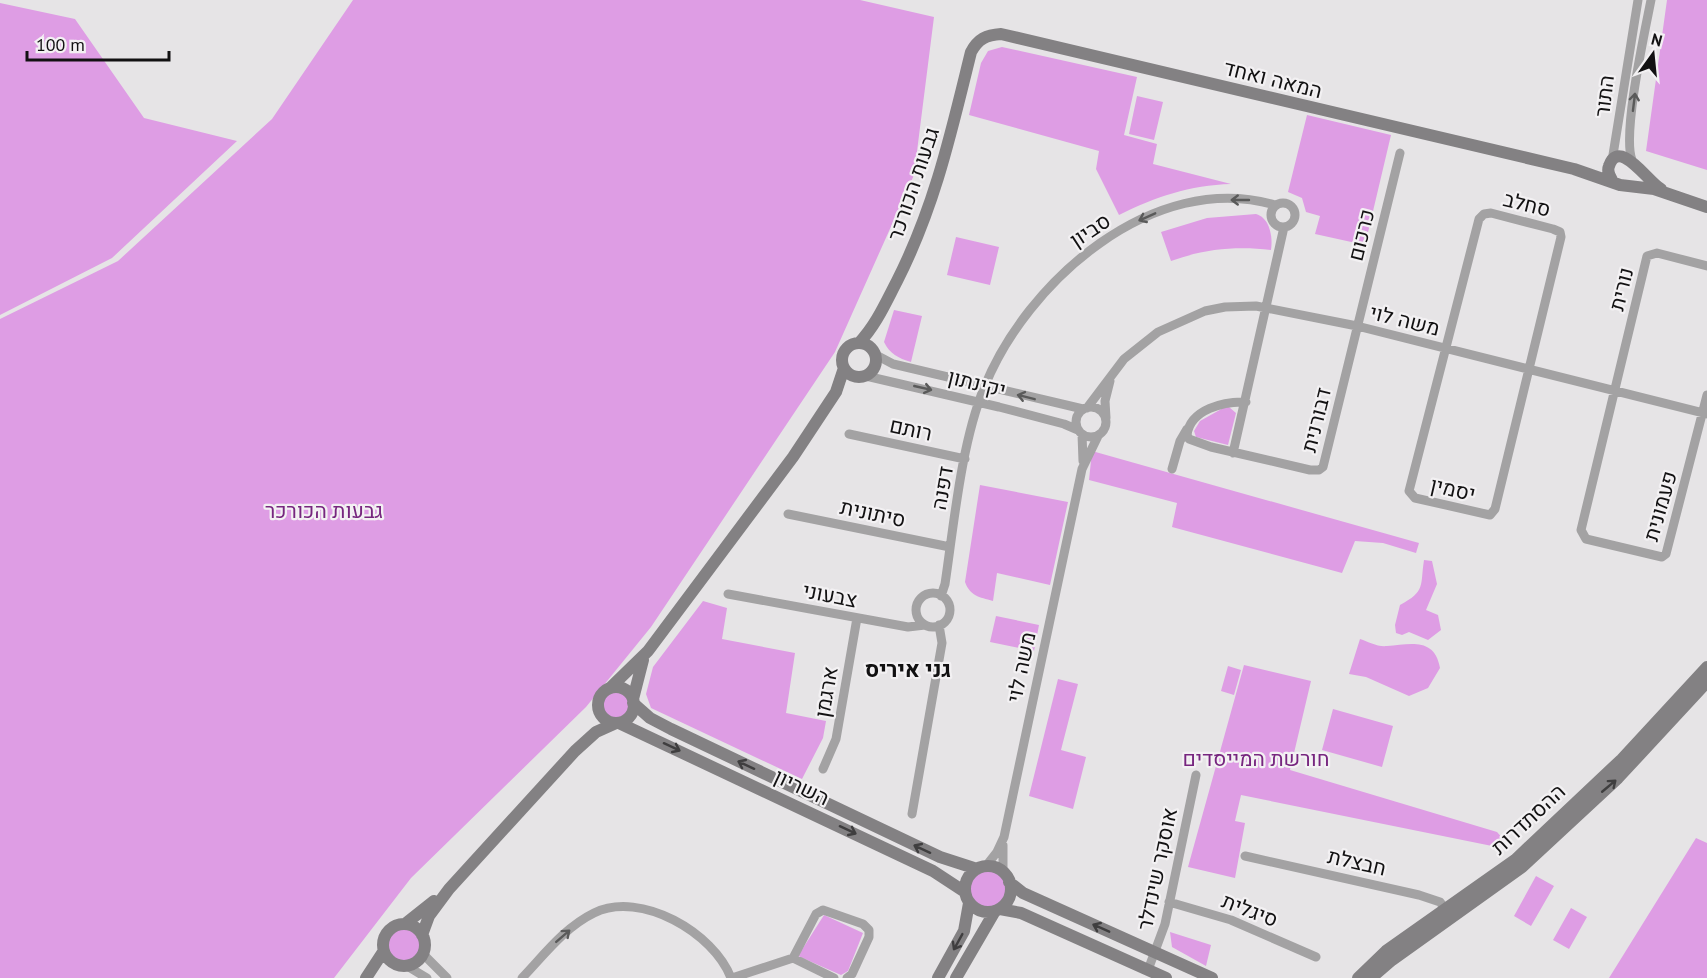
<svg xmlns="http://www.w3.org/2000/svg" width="1707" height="978" font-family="'PT Sans',Heebo,sans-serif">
<rect width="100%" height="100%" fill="#e6e4e6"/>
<path fill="#de9de4" d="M353,0H860L934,17L914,175L835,352L651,627L586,707L411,878L334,978H0V319L118,261L272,119Z
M1667,0H1707V170L1646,151Z
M0,3L75,19L144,118L237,141L112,258L0,315Z
M1002,47L1137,77L1124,135L1157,144L1153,164L1231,184C1190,185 1155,197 1119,215L1096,169L1099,151L969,115L981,63L988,51Z
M1137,96L1163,102L1154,140L1129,134Z
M1307,115L1391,135L1365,245L1315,234L1320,216L1306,212L1302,198L1288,192Z
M1256,214C1270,218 1273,237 1271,250C1236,246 1204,249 1171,261L1161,232L1207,218Z
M956,237L999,247L990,285L947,275Z
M894,310L922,316L911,362C898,358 890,354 884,342Z
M1225,407H1229L1236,413L1228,445L1196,437L1194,431L1200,421Z
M1092,451L1419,543L1416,553L1383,543L1355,541L1342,573L1172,527L1177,503L1089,480Z
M980,485L1068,502L1050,585L997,573L993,601C979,597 970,596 965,582Z
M1424,560L1432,561L1437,584L1426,610L1438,615L1441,630L1428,640L1409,632L1402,635L1396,633L1395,625L1400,605C1426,591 1420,586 1424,560Z
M703,601L727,608L722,639L795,653L786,713L826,721L823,738L802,779L651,708L646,694L653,667Z
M996,616L1039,625L1034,651L990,642Z
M1360,639C1369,642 1377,647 1387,646C1410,644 1435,637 1440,668L1428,688L1409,696L1366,677L1349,674Z
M1244,665L1311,681L1290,770L1497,832L1505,841L1497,847L1241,795L1235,821L1245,823L1235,878L1188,867Z
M1228,666L1241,670L1234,695L1221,691Z
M1058,679L1078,684L1061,750L1086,757L1073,809L1029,796Z
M601 705a16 16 0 1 1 32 0a16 16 0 1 1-32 0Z
M1333,709L1393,726L1382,767L1322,750Z
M1696,838L1707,843V978H1609Z
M969 889a19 19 0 1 1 38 0a19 19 0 1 1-38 0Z
M1536,876L1554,886L1531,926L1514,916Z
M1571,908L1587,917L1569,949L1553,940Z
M824,915L863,933L848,971L841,975L798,956Z
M385 945a18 18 0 1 1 36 0a18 18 0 1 1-36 0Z
M1170,932L1211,945L1206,966L1172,947Z"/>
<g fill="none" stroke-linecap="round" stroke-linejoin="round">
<path stroke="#a3a2a3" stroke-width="9" d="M1632,160C1622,134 1645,31 1651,0
M1612,161L1638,0
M1271 215a12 12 0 1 1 24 0a12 12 0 1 1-24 0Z
M1491,213L1553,229L1560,232L1561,237L1495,509L1490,515L1415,498L1409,491L1479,219L1484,214Z
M1707,266L1657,253L1647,256L1581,530L1586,539L1662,557L1666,554L1707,395
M876,355L893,364L1083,409
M866,376L999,407L1064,424L1078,430
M1246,402C1225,401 1190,409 1187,435L1189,439L1211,447L1310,470H1319L1323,467L1400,153
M1076 422a15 15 0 1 1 30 0a15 15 0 1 1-30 0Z
M1087,408L1124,359L1158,332L1205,311L1225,307L1256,306L1357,326L1707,414
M1106,418L1105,401L1110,381
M849,434L965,459
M1082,434L1083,461
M1233,453L1284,227
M1172,469L1180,441L1187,429
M788,514L950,547
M916 610a17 17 0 1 1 34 0a17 17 0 1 1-34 0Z
M728,594L908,627L925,625
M941,596L945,584C954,524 961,444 984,388C1026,282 1154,169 1275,205
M823,769L836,739L857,618
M912,814L942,643L939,625
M1003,845V872
M1245,856L1419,895L1440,902L1449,914
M986,866L997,852L1004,837L1082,469L1098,436
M1169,902L1231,920L1316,957
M423,954L447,978
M793,958L834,978
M407,966L427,978
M1148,970L1165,924L1196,775
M522,978C544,955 565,927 594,913C641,890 714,933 731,978
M732,978L793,958L816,914L823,910L863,924L869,930V937L852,974L847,978"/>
<path stroke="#838183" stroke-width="12" d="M1612,180C1609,175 1607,171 1609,166C1619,137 1648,182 1661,189
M859,343C876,325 885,304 897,281C935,206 951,133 971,52C978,39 986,35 1001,34L1574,169L1620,185L1654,189L1707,207
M842 360a17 17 0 1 1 34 0a17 17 0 1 1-34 0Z
M598 705a18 18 0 1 1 36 0a18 18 0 1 1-36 0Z
M610,688L648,651L793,457L836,392L844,368
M633,699L643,660
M633,703L650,718L671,729L940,857L977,869
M619,723L933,871L965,892
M965 889a23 23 0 1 1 46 0a23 23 0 1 1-46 0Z
M1009,882L1023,893L1212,978
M1000,909L1021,913L1166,978
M383 945a21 21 0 1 1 42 0a21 21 0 1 1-42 0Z
M405,924L434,901
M422,935L429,916L449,889L575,751L596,732L616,723
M366,978L383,952
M938,978L964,931L969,903
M956,978L995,911
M1358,978L1386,951L1515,860L1622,759L1707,667
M1371,978L1392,960L1522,867L1618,778L1707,682"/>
</g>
<defs><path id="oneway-shaft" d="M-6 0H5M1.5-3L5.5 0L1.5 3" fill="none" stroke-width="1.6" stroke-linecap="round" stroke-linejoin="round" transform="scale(1.5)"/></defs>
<g stroke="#5a5a5a">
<use href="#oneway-shaft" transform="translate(1634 102) rotate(-83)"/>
<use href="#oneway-shaft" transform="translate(1240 200) rotate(-180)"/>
<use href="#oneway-shaft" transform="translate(1147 217) rotate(156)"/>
<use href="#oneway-shaft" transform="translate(923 388) rotate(13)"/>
<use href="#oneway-shaft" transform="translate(1026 397) rotate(-166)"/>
<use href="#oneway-shaft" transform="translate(563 936) rotate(-41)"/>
</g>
<g stroke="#3f3e3f">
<use href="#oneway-shaft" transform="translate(672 747) rotate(25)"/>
<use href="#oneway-shaft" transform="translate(746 765) rotate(-155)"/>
<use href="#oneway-shaft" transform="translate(1609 786) rotate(-40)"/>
<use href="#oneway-shaft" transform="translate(848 830) rotate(25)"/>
<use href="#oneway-shaft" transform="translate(922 849) rotate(-155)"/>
<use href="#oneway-shaft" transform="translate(1101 928) rotate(-156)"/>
<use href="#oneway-shaft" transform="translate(958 942) rotate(119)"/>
</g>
<g text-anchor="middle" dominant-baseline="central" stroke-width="4.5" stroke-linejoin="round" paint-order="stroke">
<g font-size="21" fill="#121112" stroke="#f3f1f3">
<text transform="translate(1273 79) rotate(14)">המאה ואחד</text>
<text transform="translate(1604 96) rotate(-83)">התור</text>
<text transform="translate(913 184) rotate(-71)">גבעות הכורכר</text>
<text transform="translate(1527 204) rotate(14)">סחלב</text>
<text transform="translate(1090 230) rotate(-33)">סביון</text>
<text transform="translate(1361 235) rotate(-76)">כרכום</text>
<text transform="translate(1621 289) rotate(-76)">נורית</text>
<text transform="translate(1405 320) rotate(14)">משה לוי</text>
<text transform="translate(977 383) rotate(14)">יקינתון</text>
<text transform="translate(1316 420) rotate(-76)">דבורנית</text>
<text transform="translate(911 429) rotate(12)">רותם</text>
<text transform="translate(942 488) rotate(-80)">דפנה</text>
<text transform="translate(1453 489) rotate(13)">יסמין</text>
<text transform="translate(1660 506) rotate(-74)">פעמונית</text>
<text transform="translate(873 513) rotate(12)">סיתונית</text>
<text transform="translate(830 595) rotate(11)">צבעוני</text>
<text transform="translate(1021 667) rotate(-78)">משה לוי</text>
<text transform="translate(826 692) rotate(-80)">ארגמן</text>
<text transform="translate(802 787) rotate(25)">השריון</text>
<text transform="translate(1528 819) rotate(-43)">ההסתדרות</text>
<text transform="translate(1357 862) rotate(13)">חבצלת</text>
<text transform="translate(1157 869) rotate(-78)">אוסקר שינדלר</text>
<text transform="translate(1250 910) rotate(21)">סיגלית</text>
</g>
<g font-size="21" fill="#77267f" stroke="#f3f1f3">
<text x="324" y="510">גבעות הכורכר</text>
<text x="1256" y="758">חורשת המייסדים</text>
</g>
<g font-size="22" font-weight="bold" fill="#121112" stroke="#f3f1f3">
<text x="908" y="669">גני איריס</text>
</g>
</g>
<g transform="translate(1653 54) rotate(15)" stroke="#f3f1f3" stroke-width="4.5" paint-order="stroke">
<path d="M0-4.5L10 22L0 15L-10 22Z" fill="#121112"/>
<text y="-9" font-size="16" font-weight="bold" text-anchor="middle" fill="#121112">N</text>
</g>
<path d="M27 51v9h142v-9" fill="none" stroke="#121112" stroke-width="3"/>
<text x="36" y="51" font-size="18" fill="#121112" stroke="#f3f1f3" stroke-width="4.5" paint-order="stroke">100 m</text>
</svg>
